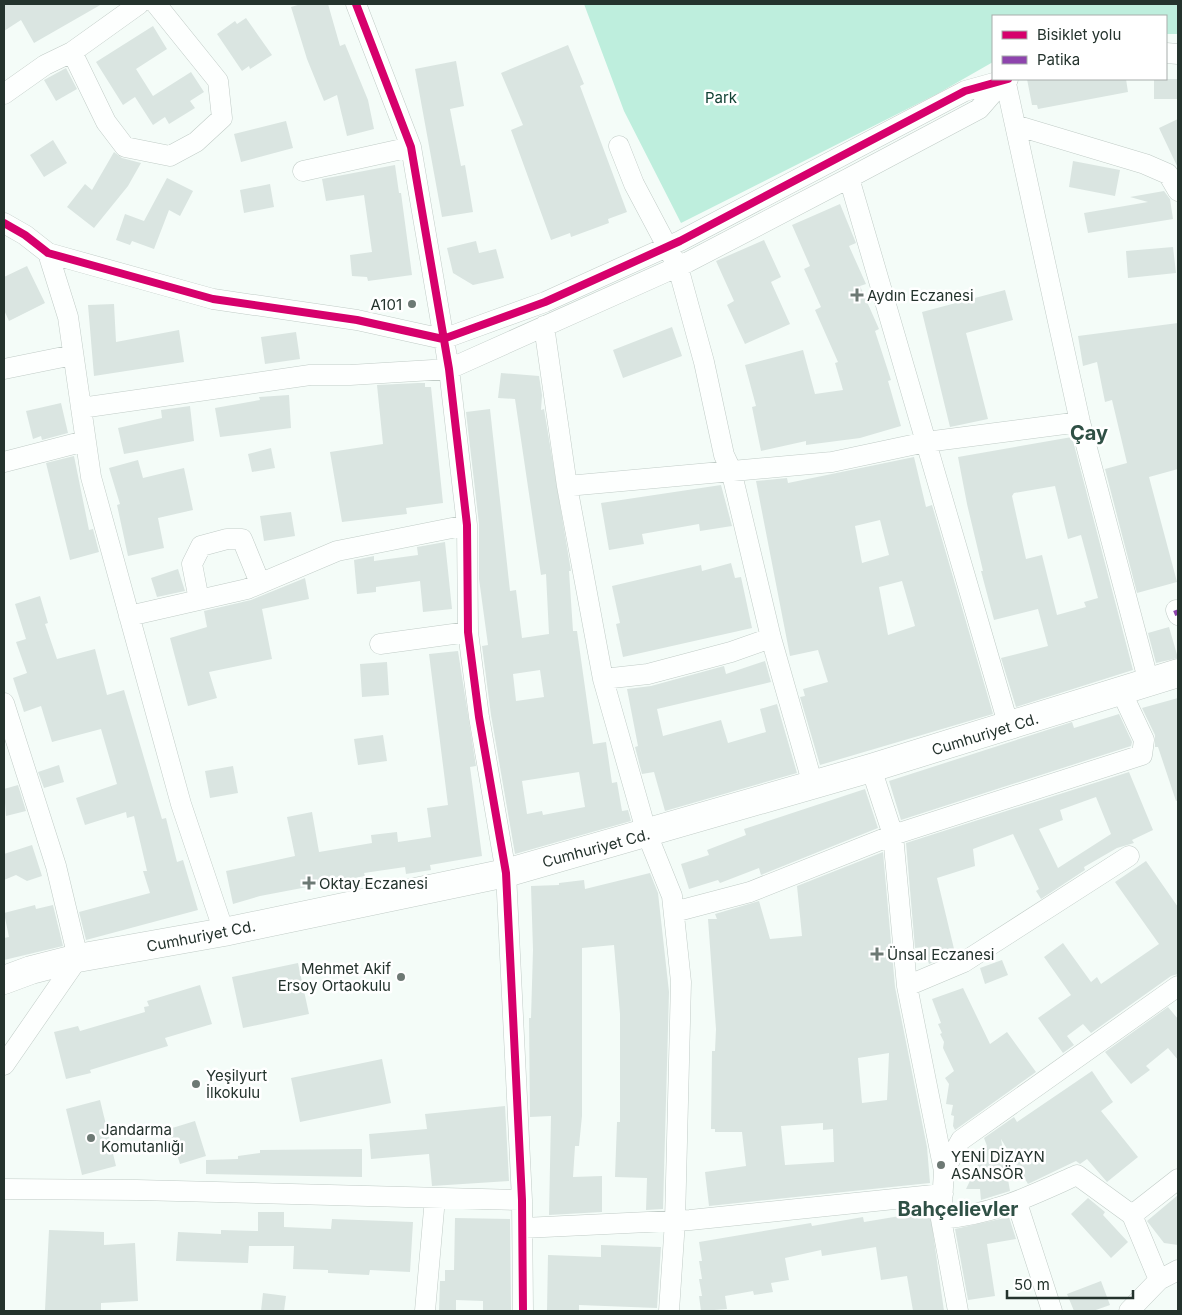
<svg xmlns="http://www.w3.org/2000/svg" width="1182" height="1315" font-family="Inter,sans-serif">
<rect width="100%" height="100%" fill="#f4fcf8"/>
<path fill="#beeedd" d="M584,4H1178V34H1166V16H993V62L937,94L681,223L624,111Z"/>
<path fill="#dae5e1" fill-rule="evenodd" d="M4,4H102L34,43L21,20L4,31Z
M301,4H328L340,46L345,44L368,100L374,129L347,136L337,95L324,101L307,59L291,7Z
M246,18L272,55L250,69L249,66L242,71L217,34L235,21L237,24Z
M153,26L167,49L136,69L153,96L191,72L204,92L190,101L195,108L169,124L165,117L153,125L135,97L123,105L96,62Z
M568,45L584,84L580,86L627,212L608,219L609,223L571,237L570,233L551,240L511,130L523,125L501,73Z
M456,61L464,106L450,109L461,166L465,165L473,212L442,217L415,69Z
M66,68L77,89L56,101L44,80Z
M1027,79H1126L1128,92L1038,109L1037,105H1032Z
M1154,79H1178V99H1154Z
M1178,119V168L1159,128Z
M286,121L293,148L241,162L234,134Z
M53,140L67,163L44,177L30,155Z
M114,152L122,158L141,163L128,186L94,228L67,207L85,184L92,190Z
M1073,161L1120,170L1115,196L1069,187Z
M395,165L399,193H401L412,275L368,281L367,277L352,276L350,255L372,252L364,195L326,201L322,179Z
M167,178L193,191L180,216L169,210L154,249L132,241L130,245L116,240L125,214L144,221Z
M270,184L274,207L244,213L240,190Z
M1164,191L1170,199L1173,219L1088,233L1084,213L1148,202L1130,197Z
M840,204L856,243L849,246L866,284L860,286L879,329L875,331L891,380L888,381L901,426L860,438L806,445V441L761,451L752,407L756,406L745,365L803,350L815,394L843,390L835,363L838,362L815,310L821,307L804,269L810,266L792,225Z
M764,240L781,277L771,282L790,324L745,344L727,305L734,301L716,261Z
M476,241L479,253L496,249L504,278L473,285L453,273L447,248Z
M1173,247L1176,273L1128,278L1126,251Z
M27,266L45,303L9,321L4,310V277Z
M1005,290L1013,320L966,333L988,419L950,427L922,312Z
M114,304L116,342L179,330L184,362L94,376L88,305Z
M1178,323V469L1149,477L1177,582L1137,593L1105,469L1127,463L1112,400L1105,402L1097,362L1083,366L1078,336Z
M672,327L682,356L623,378L613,350Z
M296,332L300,359L265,364L261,337Z
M501,373L539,376L542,395L541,410L544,409L571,571H569L573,631H577L593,744L606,742L612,783L617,782L622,811L628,810L631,821L515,854L491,715L482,646L488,645L479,579V524L466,412L490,409L510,591L516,590L522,638L549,634L546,574L541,575L515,399L498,398ZM540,670L544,697L516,701L513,674ZM579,772L585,807L543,815L542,811L527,814L522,781Z
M418,383H425V387H431L443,503L406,508L407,514L342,522L330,452L383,444L377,385Z
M289,395L291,428L220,437L215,408L260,400L259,397Z
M61,403L68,433L42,440L41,436L33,439L26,411Z
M190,406L194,441L124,454L118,428L162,418L161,410Z
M1072,437L1133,670L1016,707L1001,658L1048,646L1038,609L994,620L981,571H983L967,504L958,457ZM1055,486L1068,539L1081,535L1098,598L1084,602L1086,607L1057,615L1042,555L1026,559L1012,496L1014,493Z
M271,448L275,468L252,472L248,454Z
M74,456L89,530L93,529L99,552L70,560L46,463Z
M914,457L926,507L932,505L993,714L820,765L800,697L805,696L803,689L828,682L818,650L790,656L756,481L787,478L788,483ZM880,520L889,555L862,563L855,526ZM902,581L915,626L888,635L879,587Z
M138,460L143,478L184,468L193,510L158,518L164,548L128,556L117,505L120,504L109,468Z
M721,485L732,526L700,531L699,524L642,534L644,544L609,550L601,503Z
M291,512L295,536L264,541L260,516Z
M445,542L452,609L423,612L420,581L376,587V592L357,594L354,560L374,556V561L418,555L417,547Z
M731,563L735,578L741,577L752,628L623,657L616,624L620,623L612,586L701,565L702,571Z
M178,569L185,591L157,597L151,578Z
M305,578L309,599L262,609L272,659L209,672L217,698L188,706L170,638L207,627L204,611L251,600Z
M40,596L48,623L45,624L57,659L95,649L107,695L124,690L162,819L166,818L177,862L183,860L198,910L86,940L79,912L150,893L143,871H147L134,816L127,818L126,812L85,825L76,798L117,784L101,729L52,742L41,706L24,712L13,678L27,673L16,642L26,639L15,604Z
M1169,627L1178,658L1156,663L1148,633Z
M458,651L476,766L470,767L482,856L430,865L431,870L406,874L405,867L364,873L365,876L260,896L233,904L226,871L295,856L287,817L312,812L319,852L372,843L371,835L397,832L398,842L431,837L427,808L448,805L429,654Z
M765,661L771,682L657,709L663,736L721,720L728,743L766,732L760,709L777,704L797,773L665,811L654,772L642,774L635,747L638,746L627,689L651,686L724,666L726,674Z
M387,662L389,695L362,697L360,664Z
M1178,698V800L1176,801L1158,747H1155V735L1142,708Z
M1119,714L1132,742L1131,746L901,820L889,781L1072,722L1074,728Z
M383,735L387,761L358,765L354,739Z
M59,765L64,782L44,788L38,772Z
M233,766L238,793L210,798L205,771Z
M1129,772L1153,830L1132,840L1134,843L1117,848L1084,867L1085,870L1041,899L1036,891L1039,889L1013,834L973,849L975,866L937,878L955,953L929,964L924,947L915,948L906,843ZM1096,797L1111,834L1058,868L1039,829L1063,820L1060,810Z
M18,785L26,811L6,816L4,789Z
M865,789L878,828L761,875L759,868L720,883L718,880L689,889L681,864L709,855L707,850L746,835L744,829Z
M32,845L42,876L27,881L16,875L4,880V854Z
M883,852L895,987L927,1147L930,1183L709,1206L705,1172L746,1166L742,1132H715V1129H711L712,1051H715L716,1029L708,919H717L715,914L759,901L770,939L802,936L797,886ZM889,1053L887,1100L862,1103L858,1058ZM823,1123V1130L833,1129L834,1162L785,1165L781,1126Z
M1146,861L1178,907V974L1171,976L1091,1033L1083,1024L1067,1036L1074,1045L1063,1053L1038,1018L1071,995L1044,957L1063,943L1091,982L1097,977L1101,984L1159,944L1115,882Z
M650,873L658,893L669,992L663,1209L646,1210L647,1178L615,1177L617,1122H620V1014L614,945L582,948V1116L579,1146H575L573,1177L602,1176V1212L549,1215L551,1116L530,1117L529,1018H531L533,950L531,886L559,885V883L584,880L585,889Z
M35,905L36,909L53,905L63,946L4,960V938L9,937L4,913Z
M1002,960L1008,975L985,984L980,968Z
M298,963L309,1014L243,1028L232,977Z
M200,985L212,1024L165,1038L168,1046L90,1070L91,1073L66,1079L54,1032L78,1026L80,1031L145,1012L144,1007L149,1006L147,1001Z
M963,988L990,1044L1007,1032L1036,1072L955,1130L953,1126L954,1116L951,1115L953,1105L946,1104L949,1084L945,1078L954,1071L943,1048L944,1042L940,1034L942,1033L938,1024L941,1023L932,999Z
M1168,1007L1178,1019V1060L1168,1048L1146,1066L1150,1070L1131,1084L1105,1052Z
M382,1059L391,1103L300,1122L291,1078Z
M1092,1071L1113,1102L1101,1111L1138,1157L1107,1182L1087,1159L1080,1164L1076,1161L1028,1184L1001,1139L1010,1191L981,1200L980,1189H966L987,1146L984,1138L1014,1117L1017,1122Z
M100,1100L116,1166L82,1175L66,1109Z
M505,1106L509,1181L432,1186L429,1154L371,1159L369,1134L427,1129L425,1114Z
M195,1121L206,1156L180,1164L169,1129Z
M362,1149V1177L206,1174V1160L238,1159V1156L260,1153V1150Z
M1178,1195V1245L1164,1243L1147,1221Z
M1088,1198L1105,1212L1103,1215L1128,1242L1111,1258L1071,1214Z
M930,1211L944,1311H913L907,1276L881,1280L876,1247L822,1256L821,1250L785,1258L789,1280L771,1283L773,1292L754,1295L753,1291L725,1296L727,1309L701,1311L699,1296H702L699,1279H702L699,1261H702L699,1242L811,1223L812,1226L863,1217L864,1222Z
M258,1212H284V1227L331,1229L332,1219L413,1222L410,1272L370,1270L369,1275L328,1273V1270L293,1269L294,1246H249L248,1263L176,1261L178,1232L221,1234V1230L258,1231Z
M1009,1217L1016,1239L987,1244L995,1296L968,1300L955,1229Z
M455,1218L510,1219L511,1311H483V1301L456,1300V1311H439L440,1281H445V1270H454Z
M49,1230L104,1232V1245L135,1243L138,1301L101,1303V1311L45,1310Z
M601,1245L661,1247L657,1308L579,1305V1311H547L548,1255L601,1257Z
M1101,1281L1110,1305L1093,1311H1074L1067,1294Z
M263,1293L286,1296L284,1311H261Z"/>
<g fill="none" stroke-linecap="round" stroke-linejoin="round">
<defs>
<path id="street" d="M356,4L411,147L449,369L467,525L468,632L479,717L506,873L522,1200L523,1311
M72,52L106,122L125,147L170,156L196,142L222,118L218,81L156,4
M1166,53L1178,54
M1005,79L1080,422L1149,683
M4,94L45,65L72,52L139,4
M1015,125L1145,164L1168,174L1178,191
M619,146L634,184L678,267L704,362L724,455L731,470L771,638L813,785
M303,171L411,147
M849,178L1009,727
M4,223L25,235L48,253L213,299L357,320L443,339L545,302L680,241L965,91L1008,79
M48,253L68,317L91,477L181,804L224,932
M544,326L567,486L603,679L647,834L672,896L681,982L675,1221L669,1311
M4,369L73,355
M81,408L310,375H350L449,369L688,262L849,178L979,109L1005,79
M4,462L85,441
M567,486L832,462L926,442L1080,422
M199,600L192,564L201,546L227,539H242L260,583
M1176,610L1178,615
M129,616L247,589L337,551L467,525
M380,644L468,632
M603,679L648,674L731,652L771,638
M4,703L56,866L78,958L4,1065
M871,768L893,835L907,986L944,1171L941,1219L958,1311
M674,912L750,892L893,835L1142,755L1144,740L1121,691
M907,986L964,962L1129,856
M944,1171L961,1140L1178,986
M4,1189L137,1190L522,1200
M1017,1203L1052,1311
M1132,1215L1178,1179
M941,1219C995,1214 1028,1197 1077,1175L1132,1215L1159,1280
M523,1228L690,1220L943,1194
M425,1311L435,1198
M1129,1311L1159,1280L1178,1270"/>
<path id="secondary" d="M4,980L31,970L78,958L224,932L506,873L871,768L1178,673"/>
</defs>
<use href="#street" stroke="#c1ccc7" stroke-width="21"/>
<use href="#secondary" stroke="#c1ccc7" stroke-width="29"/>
<use href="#street" stroke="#fdfffe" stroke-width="20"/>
<use href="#secondary" stroke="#fdfffe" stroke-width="28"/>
<path stroke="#8e44ad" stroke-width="6" stroke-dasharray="12 6" stroke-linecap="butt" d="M1176,610L1178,615"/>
<defs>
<path id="cycleway" d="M356,4L411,147L449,369L467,525L468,632L479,717L506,873L522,1200L523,1311
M4,223L25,235L48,253L213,299L357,320L443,339L545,302L680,241L965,91L1008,79"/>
</defs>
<use href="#cycleway" stroke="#fff" stroke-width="11"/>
<use href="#cycleway" stroke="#d6006c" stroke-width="8"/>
</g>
<g fill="#6d7974" stroke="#fff" stroke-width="2">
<path d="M854.5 287.5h5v5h5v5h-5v5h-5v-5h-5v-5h5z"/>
<circle cx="412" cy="304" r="5"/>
<path d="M306.5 875.5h5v5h5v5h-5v5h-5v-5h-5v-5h5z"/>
<path d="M874.5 946.5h5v5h5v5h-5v5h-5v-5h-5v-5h5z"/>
<circle cx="401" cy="977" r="5"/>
<circle cx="196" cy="1084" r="5"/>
<circle cx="91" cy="1138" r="5"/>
<circle cx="941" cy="1165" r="5"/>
</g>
<g text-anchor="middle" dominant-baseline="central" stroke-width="5" stroke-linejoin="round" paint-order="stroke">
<g font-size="15" fill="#114134" stroke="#fff">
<text x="721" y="97">Park</text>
</g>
<g font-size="15" fill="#24332d" stroke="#fff" text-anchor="start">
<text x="867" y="295">Aydın Eczanesi</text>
<text x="402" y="304" text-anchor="end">A101</text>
<text x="319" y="883">Oktay Eczanesi</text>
<text x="887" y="954">Ünsal Eczanesi</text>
<text x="391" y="968" text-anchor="end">Mehmet Akif<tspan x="391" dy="17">Ersoy Ortaokulu</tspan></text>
<text x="206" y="1075">Yeşilyurt<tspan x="206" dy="17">İlkokulu</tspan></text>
<text x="101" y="1129">Jandarma<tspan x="101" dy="17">Komutanlığı</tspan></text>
<text x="951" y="1156">YENİ DİZAYN<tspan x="951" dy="17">ASANSÖR</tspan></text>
</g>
<g font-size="15" fill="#24332d" stroke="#fff">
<text transform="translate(985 734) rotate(-17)">Cumhuriyet Cd.</text>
<text transform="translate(596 848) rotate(-15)">Cumhuriyet Cd.</text>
<text transform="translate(201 936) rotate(-11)">Cumhuriyet Cd.</text>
</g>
<g font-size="20" font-weight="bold" fill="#2f5045" stroke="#fff">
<text x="1089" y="433">Çay</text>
<text x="958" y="1209">Bahçelievler</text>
</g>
</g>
<rect width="1182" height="1315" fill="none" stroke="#24332d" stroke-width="10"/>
<rect x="992" y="15" width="175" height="65" fill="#ffffff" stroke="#a7adab"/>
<rect x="1002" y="31" width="25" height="8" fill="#d6006c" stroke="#a7adab"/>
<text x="1037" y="40" font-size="15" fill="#24332d">Bisiklet yolu</text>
<rect x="1002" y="56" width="25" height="8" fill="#8e44ad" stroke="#a7adab"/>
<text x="1037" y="65" font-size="15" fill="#24332d">Patika</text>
<path d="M1007 1290v8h126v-8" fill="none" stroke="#24332d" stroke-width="2.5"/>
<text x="1014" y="1290" font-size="15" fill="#24332d" stroke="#ffffff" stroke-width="4" paint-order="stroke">50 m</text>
</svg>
